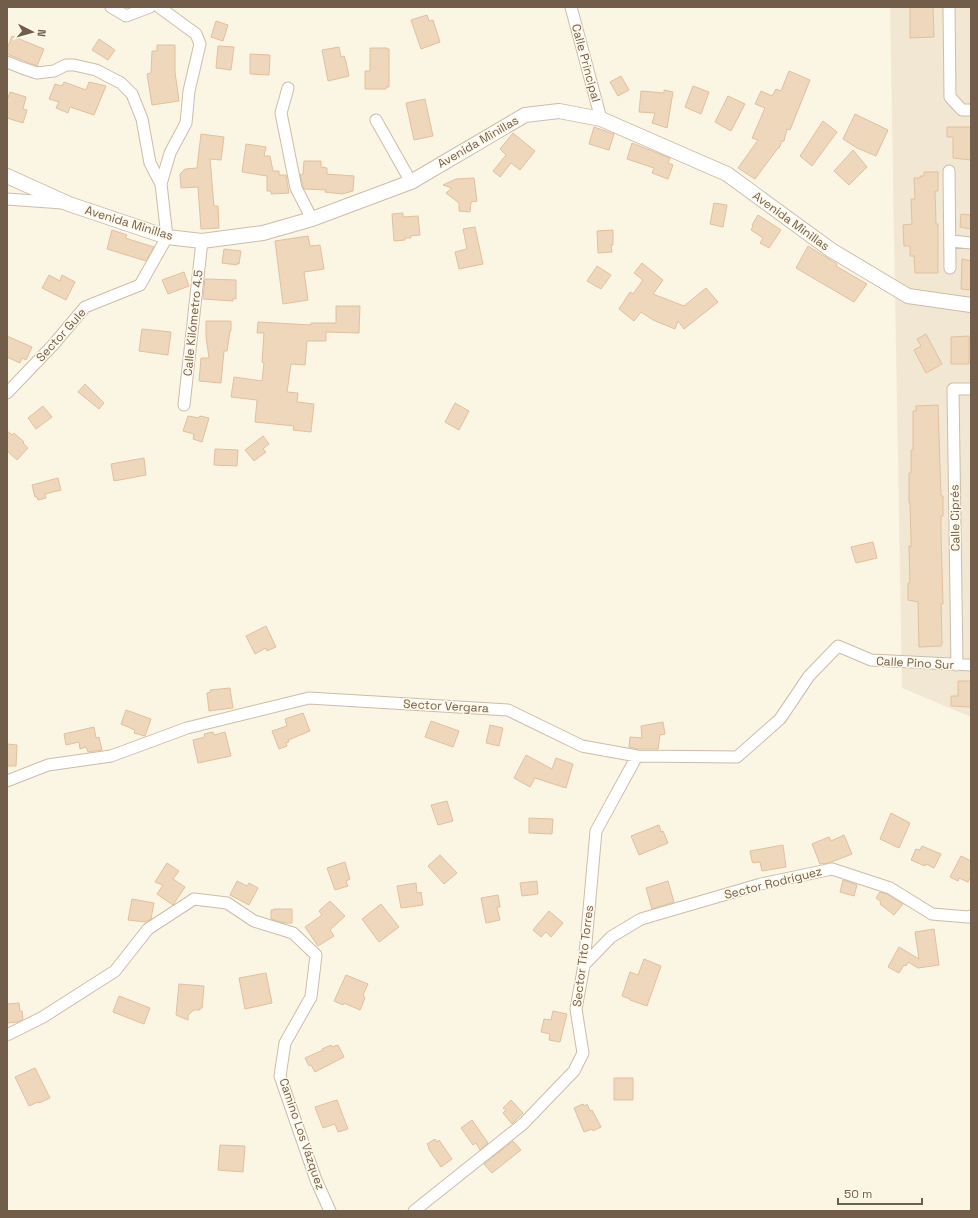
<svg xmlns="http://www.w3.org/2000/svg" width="978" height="1218" font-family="'Space Grotesk',sans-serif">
<rect width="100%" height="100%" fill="#fbf5e3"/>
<path fill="#f2e7d2" d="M890,7H971V717L902,688Z"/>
<path fill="#efd7bc" stroke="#e1c09d" d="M910,7H933L934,37L910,38Z
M427,15L429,21L433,20L440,42L421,49L411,20Z
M216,21L228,25L223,41L211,37Z
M12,36L44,49L37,66L7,54V49Z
M99,39L115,50L108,60L92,50Z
M157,45H175V72L179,101L152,105L147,74L151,73L152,51H157Z
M218,46L234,47L231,70L216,68Z
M339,47L341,57L344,56L346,62L349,76L328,81L322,50Z
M370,48H387V49H389V87H386V89H365V71H370Z
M250,54L270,55L269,75L250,74Z
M789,71L810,80L790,130L787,129L784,141H782L779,148H778L755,179L738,168L758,140L752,138L765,108L755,104L761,91L772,96L776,89L781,91Z
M621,76L629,90L618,96L610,82Z
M64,82L86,90L89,82L106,86L94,115L70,107L68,113L56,108L59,102L49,99L55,84L62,86Z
M693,86L709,92L701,114L685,107Z
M664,90L673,92L667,128L652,123L655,113L639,112L641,91L664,93Z
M10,92L26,97L23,109L27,110L23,123L7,118V101Z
M728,96L745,104L731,131L715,122Z
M425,99L433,136L414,140L406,103Z
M855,114L888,130L876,156L857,148L843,139Z
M823,121L837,132L812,166L800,156Z
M594,127L614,134L609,150L589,144Z
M947,127H971V160L953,158V137H947Z
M513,133L535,151L520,170L511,163L500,177L493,171L506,155L500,149Z
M201,134L224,137L221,160L210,159L214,206H218L219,228L201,229L198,187L181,188L180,174L185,169L197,168Z
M632,143L670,158L668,163L673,165L668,179L652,173L654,168L627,159Z
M246,144L266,147L264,156H270L273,171H279V175H286L289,193L271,194V191H267V176L242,172Z
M853,150L867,167L849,185L834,171Z
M304,161H321V167L327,168V174L354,176L353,191L342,194L325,192L326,190L304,189L300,175L303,174Z
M924,172H938V191H935L936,224H938V273H915L914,256H910V246H904L903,225L912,224L911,199H915L914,178H920V176H924Z
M474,178L477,201L471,202L470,212L459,211V203L446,193L452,188L443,185L456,179Z
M714,203L727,205L723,227L710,224Z
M403,213V217L418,216L420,235L410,236L411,238H405V240L394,241L392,214Z
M961,214L971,215V229L960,227Z
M758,215L781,230L769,248L760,243L763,238L751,230L753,226L752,225Z
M475,227L483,264L459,269L455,252L467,249L463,229Z
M112,230L127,235L125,238L154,247L146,261L107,249Z
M613,230V245H611L612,252L598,253L597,231Z
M308,236L310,246L320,245L324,269L304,272L308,300L283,304L275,241Z
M808,246L837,264L836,266L867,284L854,302L796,268Z
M224,249L241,251L239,264L237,263V265L222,263Z
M962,259L971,261V290L961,289Z
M642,263L663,280L653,294L684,306L706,288L718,302L684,329L678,321L675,329L653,320L641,312L634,321L619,309L630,292L633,294L643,280L634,273Z
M597,266L611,275L601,289L587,281Z
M184,272L189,286L168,294L162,280Z
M49,275L60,281L62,275L75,282L66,300L42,288Z
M205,279L236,280V299L233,298V301L203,299Z
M336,306H360L359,333L326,332V341H307L305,365L291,364L287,392L298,393L297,402L314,404L311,432L293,430L294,426L255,422L257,400L231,397L234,377L262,381L264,363L262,362L264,333H257L258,322L311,325V323H336Z
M206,321H231V331H230L227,351H224L221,383L199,381L201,358H209L206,336Z
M142,329L171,332L168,355L139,351Z
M926,334L942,364L926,373L914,350L921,346L917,339Z
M7,336L32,347L26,360L22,358L20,363L7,357Z
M969,336V364H951V337Z
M85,384L104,403L99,409L78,392Z
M455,403L469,411L459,430L445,422Z
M938,405L941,496H943V516H941V535L943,604H941L942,643L941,646L919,647L918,602L908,600V583H910L909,546L911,547V540L910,503H909V473H911V450H913V411H916V406Z
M43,406L52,417L36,429L28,418Z
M188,416L199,418L200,416L209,418L202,442L193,439L194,434L183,431Z
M7,431L12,435L14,433L24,442L23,443L28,448L17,460L7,451Z
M263,436L269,444L263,449L266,452L254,461L245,450Z
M215,449L238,450L237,466L214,465Z
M144,458L146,475L114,481L111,464Z
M58,478L61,490L45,494L46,498L38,500L37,497H35L32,485Z
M873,542L877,558L856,563L851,547Z
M266,626L276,647L267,651L266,648L255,654L246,636Z
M958,681H971V707L951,706V696H958Z
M230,688L233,708L209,711L207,693L211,692L210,690Z
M126,710L151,719L145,736L134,733L135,730L121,724Z
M303,713L310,731L288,740L289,742L286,743L287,746L279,749L272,731L287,726L285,719Z
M431,721L459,731L453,747L425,737Z
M663,722L665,734L660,735L658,749H638L629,747L630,737L642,738L641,726Z
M490,725L503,728L499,746L486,743Z
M94,727L96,738L99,737L102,750L88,752L86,747L80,749L79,742L66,745L64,734Z
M213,732L214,735L225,732L231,756L198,763L193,740L205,737L204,734Z
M7,744L17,745L16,766H7Z
M526,755L552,769L556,758L573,764L566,788L535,778L530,787L514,778Z
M447,801L453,821L438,825L431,805Z
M891,813L910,823L899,848L880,839Z
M529,818L553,819L552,834L529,833Z
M659,825L661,832L663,831L668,843L639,855L631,836Z
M844,835L852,854L829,863L820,864L812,844L829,837L831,841Z
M783,845L786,867L762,871L760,862L753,863L752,861L750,851Z
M922,846L941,854L934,868L926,864L925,866L911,860L916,849L920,850Z
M440,855L457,873L444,884L428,866Z
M961,856L971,861V876L968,882L959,878L958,881L950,877Z
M345,862L350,879L346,881L348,886L335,890L327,868Z
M167,863L179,871L173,879L185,887L173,905L157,894L163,885L155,882Z
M843,880L857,885L854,896L840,892Z
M237,881L247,886L249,883L258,888L249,905L230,895Z
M537,881L538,894L522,896L520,883Z
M668,881L674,902L652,909L646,888Z
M416,883L417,893L421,892L423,905L401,908L397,886Z
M880,892L887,894L903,904L894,915L880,904L881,902L876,898Z
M498,895L500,907H497L500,920L486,923L481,898Z
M132,899L154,903L151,919L145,922L128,920Z
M330,901L345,916L330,930L334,936L318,946L305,927L322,915L319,911Z
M381,904L399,927L379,942L362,919Z
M274,909H292V923H284L271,919V910H274Z
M549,911L563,923L551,937L546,932L541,937L533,930Z
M934,929L939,965L918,968L908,962L906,966L904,965L899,973L888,967L899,947L919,959L915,932Z
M644,959L661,966L647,1006L630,1000V999L622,996L630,972L638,975Z
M266,973L272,1003L245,1009L239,978Z
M346,975L368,984L363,995L365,998L360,1010L344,1003L343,1005L334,1001Z
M179,984L204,986L202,1008H200V1010H194L188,1015V1020L176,1015Z
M119,996L150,1008L144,1024L113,1012Z
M19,1003L20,1011H22L23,1019L18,1022L7,1023V1004Z
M553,1011L567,1014L560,1042L549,1040L550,1034L541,1032L544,1019L551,1020Z
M331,1045L332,1047L338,1045L344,1057L315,1072L311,1065L309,1066L305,1058L323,1050L322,1049Z
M35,1068L50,1098L39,1103L38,1102L29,1106L15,1077Z
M614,1078H633V1100H614Z
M337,1100L348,1129L338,1132L335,1124L323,1128L315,1107Z
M511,1100L523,1113L512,1124L503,1113L506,1110L503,1108Z
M583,1104L584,1106L587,1104L590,1111L592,1110L601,1127L593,1131L592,1129L584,1132L574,1108Z
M472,1120L488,1143L480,1150L476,1143L473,1145L461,1128Z
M435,1139L437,1142L439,1140L452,1159L441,1167L428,1148L429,1147L427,1144Z
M513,1141L521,1150L492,1173L484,1164Z
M220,1145L245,1146L243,1172L218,1170Z"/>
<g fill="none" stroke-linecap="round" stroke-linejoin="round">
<defs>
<path id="minor" d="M111,7L126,16L150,7
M571,7L601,119
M949,7L950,97L962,110H971
M7,62L22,68L37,73L54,71L66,65H74L96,70L121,83L132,94L142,119L150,163L161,184
M288,88L281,113L296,188L312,219
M376,120L411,182
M949,171L950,268
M7,199L62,203
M951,241L971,243
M7,393L53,345L85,307L140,285L167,237L161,184L170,153L186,123L189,91L200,44L196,34L159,7
M184,405L202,241
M957,665L953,389H971
M7,781L48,765L111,756L187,728L309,698L508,710L582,746L637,756L737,757L780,719L809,676L838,646L871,660L971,665
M584,965L611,937L641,919L761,884L832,869L890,888L932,914L968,917L971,916
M7,1035L43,1017L115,971L148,929L194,899L227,903L254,921L293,933L316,955L311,997L285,1043L280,1076L316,1180L330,1211
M414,1211L523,1124L574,1071L583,1053L576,1009L584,965L596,831L637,756"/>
<path id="tertiary" d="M7,176L69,204L167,237L202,241L263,233L312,219L411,182L525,115L559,111L601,119L727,174L831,250L908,296L971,305"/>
</defs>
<use href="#minor" stroke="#ccbdaa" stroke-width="13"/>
<use href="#tertiary" stroke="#ccbdaa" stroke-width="16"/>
<use href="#minor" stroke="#fff" stroke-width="11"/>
<use href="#tertiary" stroke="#fff" stroke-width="14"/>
</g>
<g text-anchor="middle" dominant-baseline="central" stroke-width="3" stroke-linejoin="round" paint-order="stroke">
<g font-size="12" fill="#725d4a" stroke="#fef8e9">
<text transform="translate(586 63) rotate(75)">Calle Principal</text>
<text transform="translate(478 142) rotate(-30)">Avenida Minillas</text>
<text transform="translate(791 221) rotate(36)">Avenida Minillas</text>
<text transform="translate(129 223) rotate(17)">Avenida Minillas</text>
<text transform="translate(193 323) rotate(-84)">Calle Kilómetro 4.5</text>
<text transform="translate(61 335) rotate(-48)">Sector Gule</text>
<text transform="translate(955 518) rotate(-91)">Calle Ciprés</text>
<text transform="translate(915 663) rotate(3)">Calle Pino Sur</text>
<text transform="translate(446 706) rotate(3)">Sector Vergara</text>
<text transform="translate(773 883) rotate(-14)">Sector Rodríguez</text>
<text transform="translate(583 956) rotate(-83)">Sector Tito Torres</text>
<text transform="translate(302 1134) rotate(71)">Camino Los Vázquez</text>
</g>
</g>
<rect width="978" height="1218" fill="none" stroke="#725d4a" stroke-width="16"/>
<g transform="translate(32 32) rotate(96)" stroke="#fef8e9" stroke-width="3" paint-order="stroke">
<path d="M0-3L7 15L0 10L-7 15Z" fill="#725d4a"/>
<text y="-6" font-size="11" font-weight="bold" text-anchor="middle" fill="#725d4a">N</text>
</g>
<path d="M838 1198v6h84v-6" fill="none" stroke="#725d4a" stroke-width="2"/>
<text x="844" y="1198" font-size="12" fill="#725d4a" stroke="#fef8e9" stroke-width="3" paint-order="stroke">50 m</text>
</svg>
